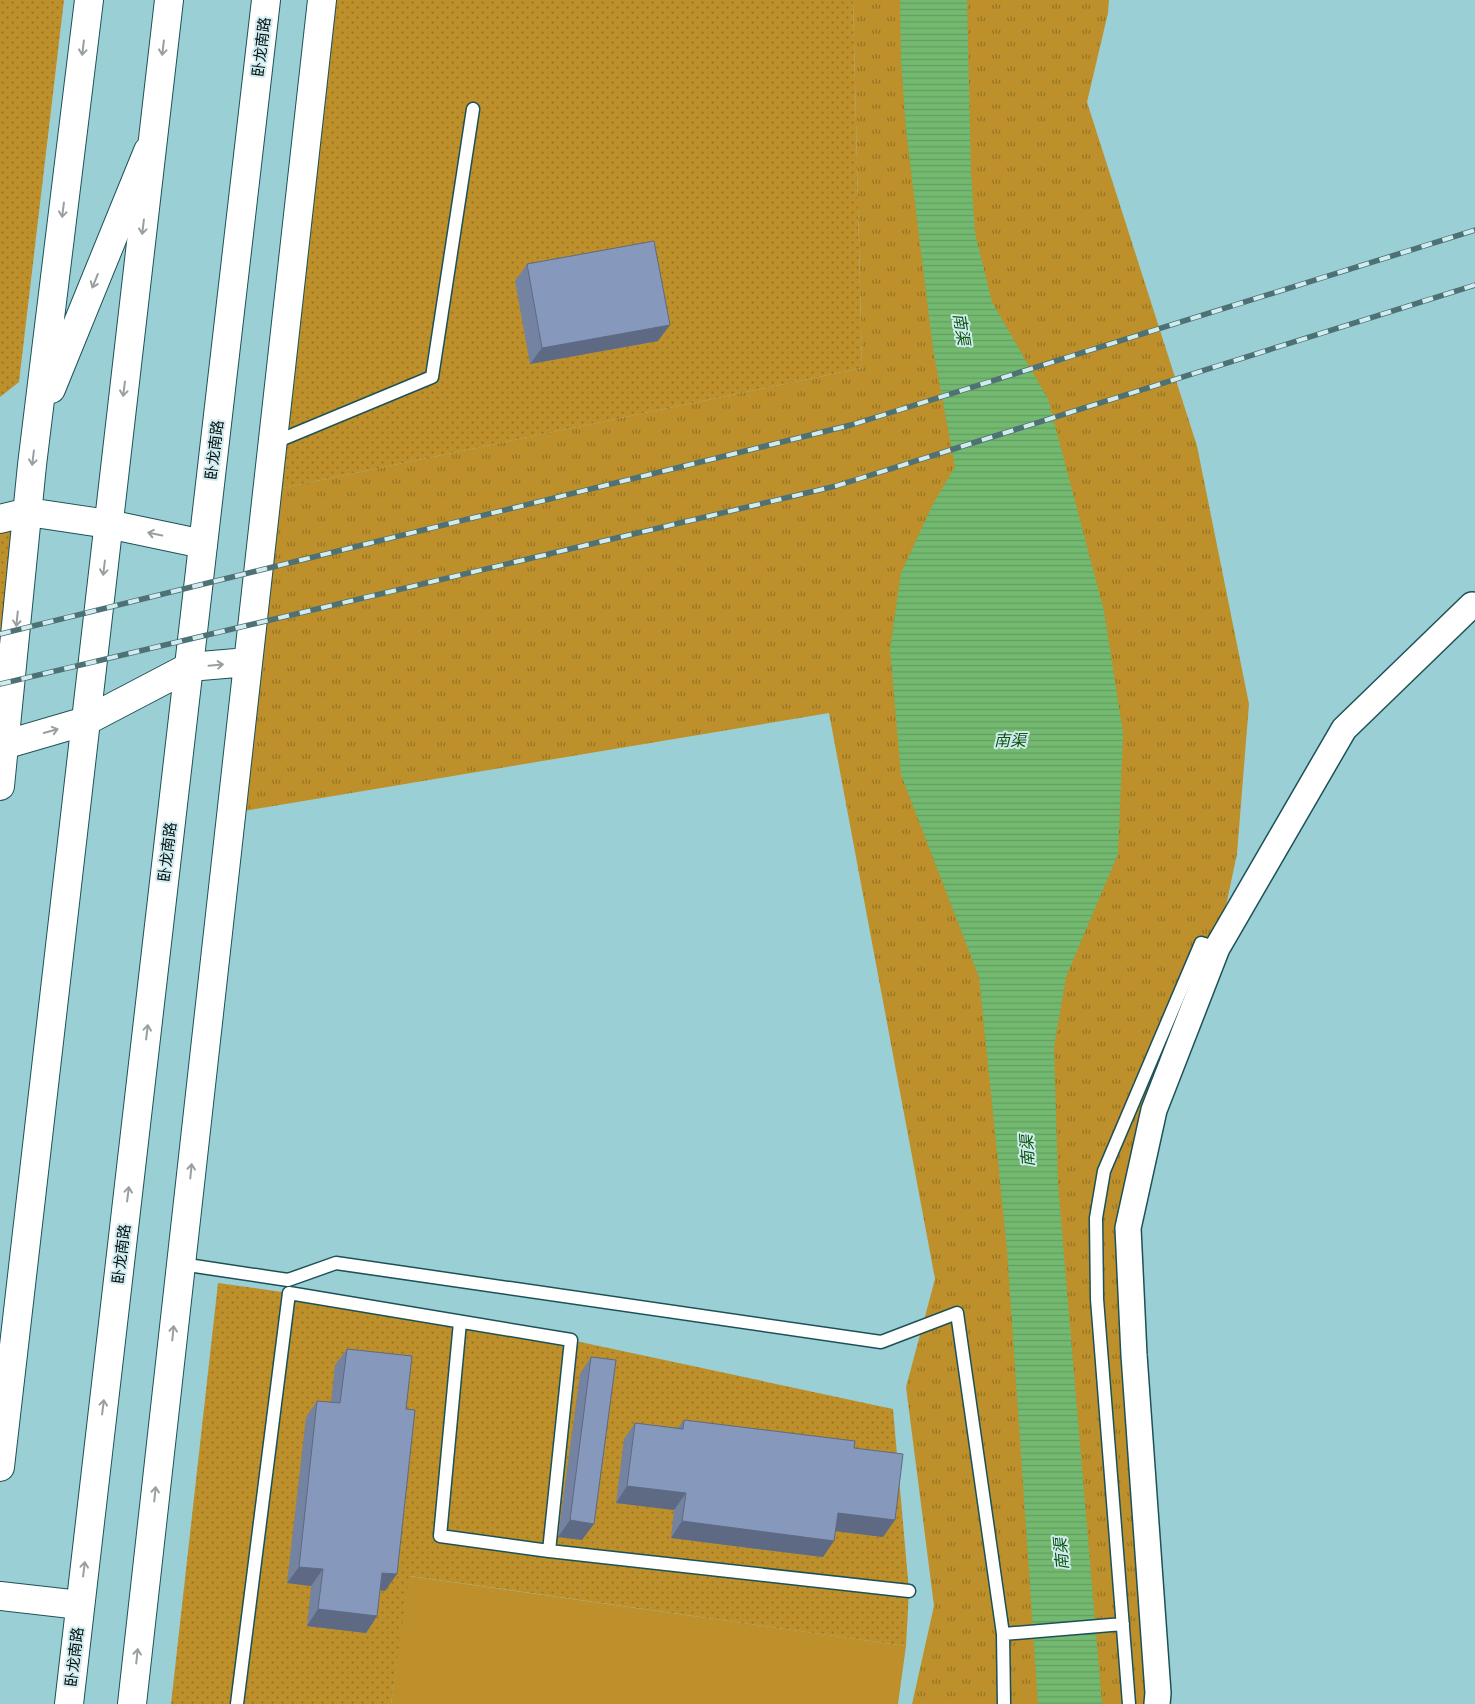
<svg xmlns="http://www.w3.org/2000/svg" width="1475" height="1704" font-family="'Asap Condensed','Noto Sans SC',sans-serif">
<defs>
<pattern id="grass-dots" width="8" height="8" patternUnits="userSpaceOnUse" patternTransform="scale(1.25)"><rect width="8" height="8" fill="#bd902b"/><path d="M2 2h.1M6 6h.1" fill="none" stroke="#977423" stroke-width="1.8" stroke-linecap="round"/></pattern>
<pattern id="park-tufts" width="24" height="20" patternUnits="userSpaceOnUse" patternTransform="scale(1.25)"><rect width="24" height="20" fill="#bd902b"/><path d="M3 7l-1-3M5 7V3M7 7l1-3M15 17l-1-3M17 17v-4M19 17l1-3" fill="none" stroke="#977423"/></pattern>
<pattern id="water-rules" width="6" height="5" patternUnits="userSpaceOnUse" patternTransform="scale(1.25)"><rect width="6" height="5" fill="#73b970"/><path d="M0 2.5h6" fill="none" stroke="#629e60"/></pattern>
</defs>
<rect width="100%" height="100%" fill="#9ad0d5"/>
<path fill="url(#grass-dots)" d="M0,0H64L19,382L0,397Z
M322,0H853L862,368L268,491Z
M28,512L0,746V519Z
M218,1283L289,1293L571,1340L893,1409L909,1591L906,1646L410,1576L391,1704H171Z"/>
<path fill="url(#park-tufts)" d="M853,0H1109L1108,13L1087,102L1197,446L1249,704L1237,854L1217,948L1128,1228L1157,1704H912L934,1606L906,1387L935,1279L829,713L232,813L268,491L862,368Z"/>
<path fill="#bd902b" d="M409,1576L906,1646L898,1704H391Z"/>
<path fill="url(#water-rules)" d="M900,0H967L971,173L975,233L992,302L1048,399L1104,611L1123,733L1118,854L1066,977L1054,1047L1058,1184L1102,1704H1038L1007,1250L979,977L901,775L890,649L901,573L933,504L955,467L933,349L906,130L901,60Z"/>
<g fill="none" stroke-linecap="round" stroke-linejoin="round">
<defs>
<path id="lane" d="M273,443L432,377L473,109
M181,1264L288,1280L336,1263L881,1342L957,1313L1003,1634L1004,1704
M460,1322L440,1536L549,1551
M1003,1634L1123,1624
M237,1704L289,1293L571,1340L549,1551L909,1591
M1129,1704L1097,1299L1096,1218L1104,1171L1201,943L1217,948"/>
<path id="street" d="M1157,1704L1158,1693L1134,1355L1128,1228L1154,1110L1217,948L1344,729L1472,605"/>
<path id="secondary" d="M51,389L148,151
M0,519L28,512L108,524L203,544
M0,746L86,721L189,667L248,662
M0,786L32,465L89,0
M132,1704L322,0"/>
<path id="highway" d="M0,1467L169,0
M0,1596L80,1605
M69,1704L266,0"/>
</defs>
<use href="#lane" stroke="#1c5257" stroke-width="15"/>
<use href="#street" stroke="#1c5257" stroke-width="28"/>
<use href="#secondary" stroke="#1c5257" stroke-width="30"/>
<use href="#highway" stroke="#1c5257" stroke-width="30"/>
<use href="#lane" stroke="#fff" stroke-width="12"/>
<use href="#street" stroke="#fff" stroke-width="25"/>
<use href="#secondary" stroke="#fff" stroke-width="28"/>
<use href="#highway" stroke="#fff" stroke-width="28"/>
<defs>
<path id="rail" d="M0,634L851,425L1475,230
M0,684L836,486L1475,285"/>
</defs>
<use href="#rail" stroke="#4d7174" stroke-width="5.5"/>
<use href="#rail" stroke="#d1ebee" stroke-width="4" stroke-dasharray="11" stroke-linecap="butt"/>
</g>
<path fill="#7383a1" d="M527,264L658,341L530,364L515,281Z
M347,1349L385,1591L380,1590L377,1616L366,1633L307,1626L311,1586L287,1583L306,1417L317,1401L331,1402L335,1365Z
M591,1357L582,1540L558,1537L580,1374Z
M684,1420L854,1448L883,1537L836,1531L823,1557L671,1538L674,1510L616,1503L624,1439L635,1423L678,1428Z"/>
<path fill="#5e6a83" d="M670,325L658,341L530,364L542,348Z
M627,1486L686,1493L674,1510L616,1503Z
M838,1513L895,1520L883,1537L826,1530Z
M570,1520L594,1524L582,1540L558,1537Z
M682,1521L834,1541L823,1557L671,1538Z
M299,1567L323,1569L311,1586L287,1583Z
M382,1573L397,1574L385,1591L371,1589Z
M318,1609L377,1616L366,1633L307,1626Z"/>
<path fill="#8698bb" stroke="#5e6a83" d="M654,241L670,325L542,348L527,264Z
M347,1349L412,1356L406,1409L415,1410L397,1574L382,1573L377,1616L318,1609L323,1569L299,1567L317,1401L340,1403Z
M591,1357L616,1360L594,1524L570,1520Z
M684,1420L855,1441L854,1448L903,1454L895,1520L838,1513L834,1541L682,1521L686,1493L627,1486L635,1423L683,1429Z"/>
<defs><path id="oneway-shaft" d="M-6 0H5M1.5-3L5.5 0L1.5 3" fill="none" stroke-width="1.6" stroke-linecap="round" stroke-linejoin="round" transform="scale(1.25)"/></defs>
<g stroke="#999fa0">
<use href="#oneway-shaft" transform="translate(83 48) rotate(97)"/>
<use href="#oneway-shaft" transform="translate(163 48) rotate(97)"/>
<use href="#oneway-shaft" transform="translate(63 210) rotate(97)"/>
<use href="#oneway-shaft" transform="translate(143 227) rotate(97)"/>
<use href="#oneway-shaft" transform="translate(95 281) rotate(112)"/>
<use href="#oneway-shaft" transform="translate(124 389) rotate(97)"/>
<use href="#oneway-shaft" transform="translate(33 458) rotate(97)"/>
<use href="#oneway-shaft" transform="translate(155 534) rotate(-168)"/>
<use href="#oneway-shaft" transform="translate(104 568) rotate(97)"/>
<use href="#oneway-shaft" transform="translate(17 619) rotate(96)"/>
<use href="#oneway-shaft" transform="translate(216 665) rotate(-5)"/>
<use href="#oneway-shaft" transform="translate(51 731) rotate(-16)"/>
<use href="#oneway-shaft" transform="translate(147 1032) rotate(-83)"/>
<use href="#oneway-shaft" transform="translate(191 1171) rotate(-84)"/>
<use href="#oneway-shaft" transform="translate(128 1194) rotate(-83)"/>
<use href="#oneway-shaft" transform="translate(173 1333) rotate(-84)"/>
<use href="#oneway-shaft" transform="translate(103 1407) rotate(-83)"/>
<use href="#oneway-shaft" transform="translate(155 1494) rotate(-84)"/>
<use href="#oneway-shaft" transform="translate(84 1569) rotate(-83)"/>
<use href="#oneway-shaft" transform="translate(137 1656) rotate(-84)"/>
</g>
<g text-anchor="middle" dominant-baseline="central" stroke-width="4" stroke-linejoin="round" paint-order="stroke">
<g font-size="15" fill="#001012" stroke="#d1ebee">
<text transform="translate(261 47) rotate(-83)">卧龙南路</text>
<text transform="translate(214 450) rotate(-83)">卧龙南路</text>
<text transform="translate(167 852) rotate(-83)">卧龙南路</text>
<text transform="translate(121 1254) rotate(-83)">卧龙南路</text>
<text transform="translate(74 1657) rotate(-83)">卧龙南路</text>
</g>
<g font-size="16" font-style="italic" fill="#0a550c" stroke="#d1ebee">
<text transform="translate(962 329) rotate(81)">南渠</text>
<text x="1010" y="740">南渠</text>
<text transform="translate(1027 1151) rotate(-94)">南渠</text>
<text transform="translate(1061 1554) rotate(-95)">南渠</text>
</g>
</g>
</svg>
